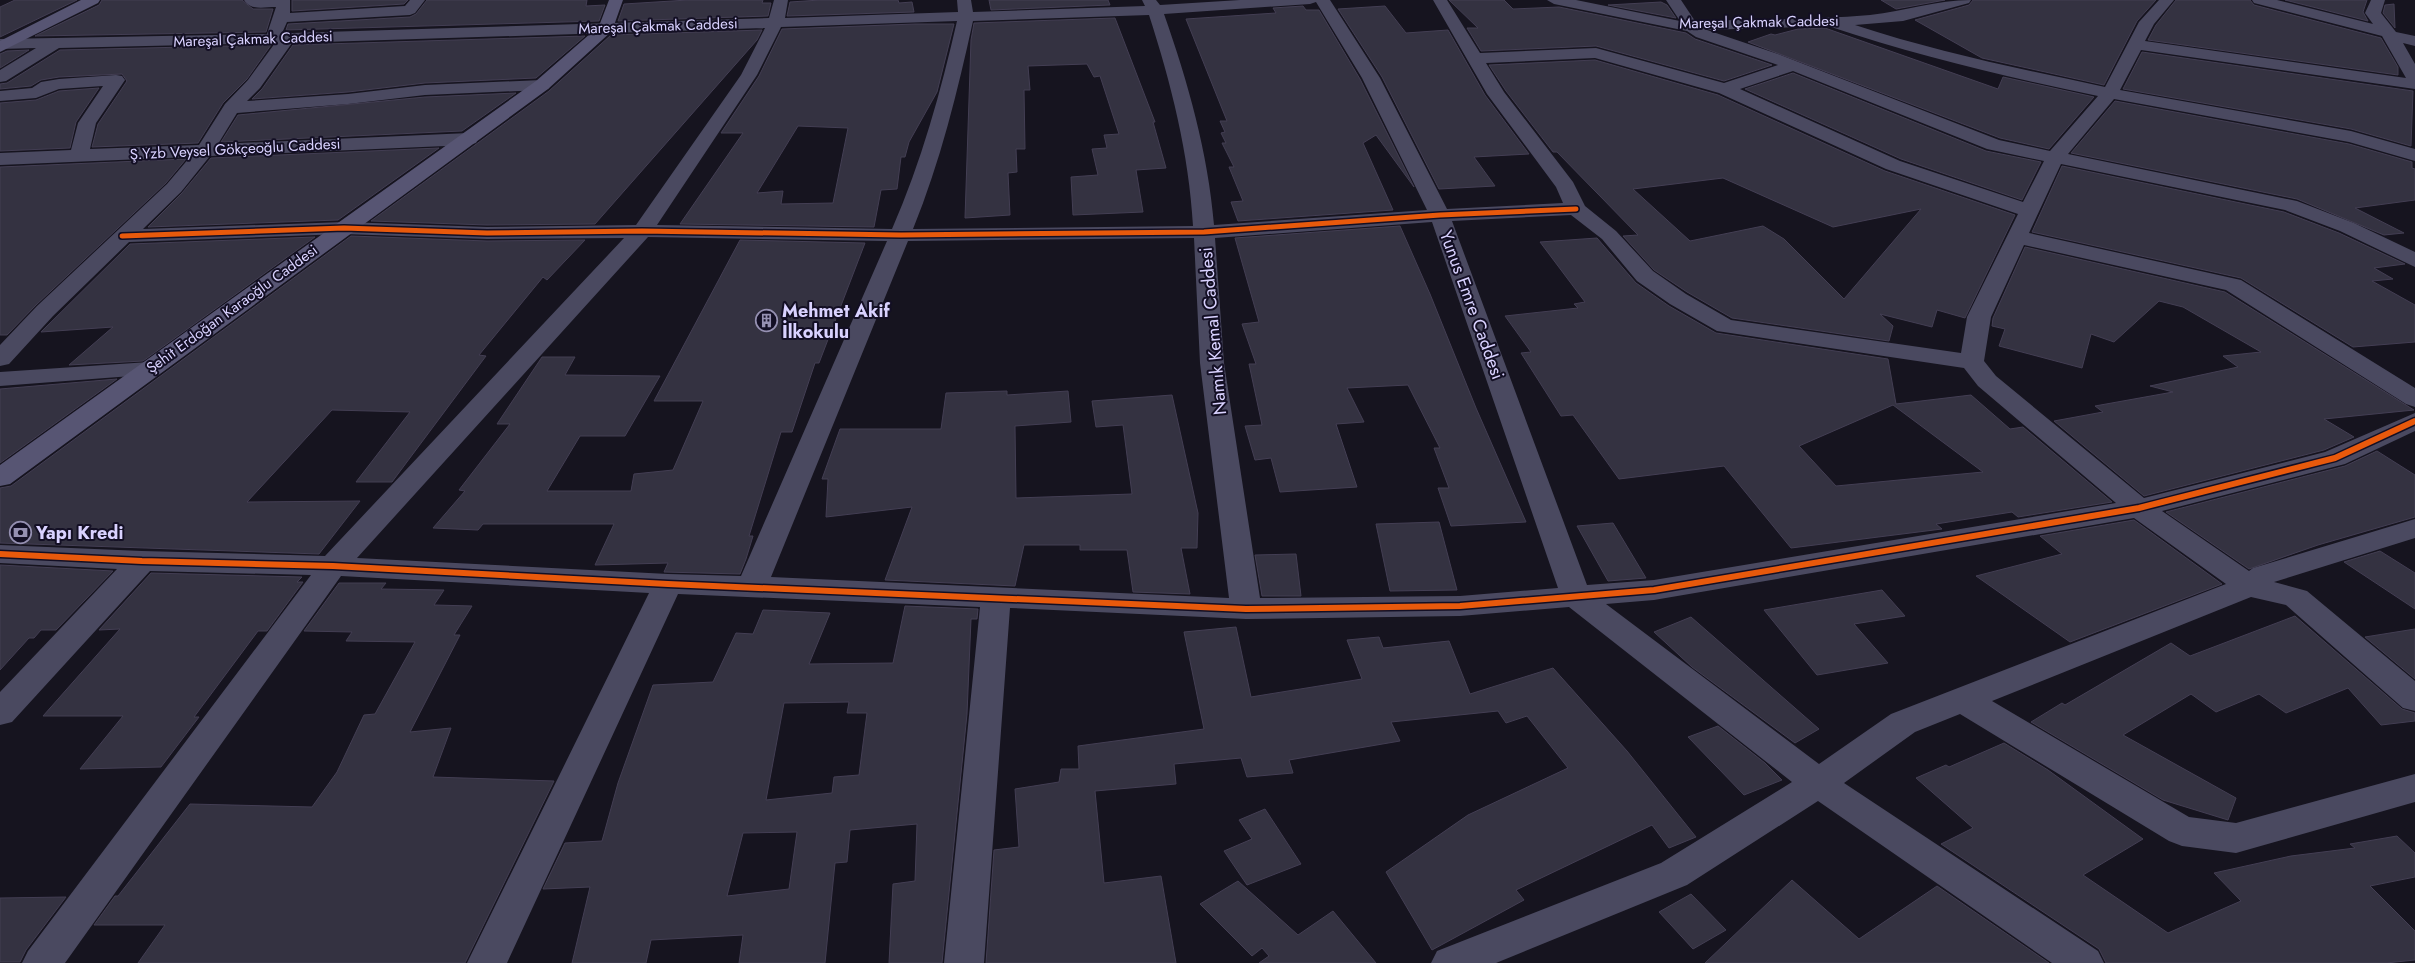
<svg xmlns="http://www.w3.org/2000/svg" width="2415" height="963" font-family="Jost,sans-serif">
<rect width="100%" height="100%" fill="#16141f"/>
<path fill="#343241" stroke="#433e53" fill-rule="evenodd" d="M15,0H77L0,37V7Z
M102,0H242L253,9H273L266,32L35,36L99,5Z
M292,0H408L404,4L292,11Z
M427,0H587L586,6L605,5L599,21L286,30L288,24L410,17L416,14Z
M688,0H763L762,3H771L768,16L618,21L624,4Z
M820,0H898L899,3L912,2L914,12L787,16L790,2Z
M989,0H1108L1110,5L991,10Z
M1449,0H1504L1513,9L1559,7L1686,33L1695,39L1772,65L1724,81L1596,46L1481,51L1467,28H1478Z
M1881,0H1945L1896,9Z
M1973,0H2156L2137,21L2104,85L1982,58L1915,20L1969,5Z
M2176,0H2250L2254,5L2381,38L2398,67V75L2148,40L2156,25Z
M2285,0H2367L2363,12L2368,21Z
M1661,2L1667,5L1676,18L1608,5Z
M2394,4L2395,28L2383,13L2385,5Z
M1303,6L1306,10H1319L1360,79L1414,187L1376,135L1363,143L1393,210L1238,221L1231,202L1243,201L1229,167H1234L1222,143H1226L1221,133L1225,132L1220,121H1227L1186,19L1276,13L1273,8Z
M1385,6L1406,33L1448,30L1485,95L1529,154L1474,157L1495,186L1439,189L1382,77L1338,9Z
M1115,18L1155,122H1153L1166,168L1136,170L1143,212L1073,215L1071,177L1098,175L1092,149L1107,148L1104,135L1119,134L1100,76L1094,77L1087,64L1028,66L1030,90H1024L1025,149H1016L1017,172L1008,173L1010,215L965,218L971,40L974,23Z
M915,24H954L937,92L909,142L905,157H901L897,189L881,190L874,227L680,224L743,133H721L759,76L782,29ZM798,126L848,128L833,203L781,204L783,191L757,193Z
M1825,28L1998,89L2003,77L2094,97L2049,149L2000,138L1748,42L1771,34L1775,35L1798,29Z
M762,30L757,40L595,224L487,225L371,221L549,91L611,35Z
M585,36L536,78L425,83L348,92L252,99L262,89L293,45Z
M271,45L247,79L223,103L198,143L92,147L98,124L127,81L122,74L59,77L41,80L31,86L0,89V84L7,83L60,50Z
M29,50L0,68V54L7,51Z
M2142,52L2413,91L2411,146L2351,129L2123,89Z
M1595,60L1718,95L1885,171L2015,215L1965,318L1937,310L1932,327L1880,314L1893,326L1889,341L1732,318L1687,292L1654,270L1623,236L1638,235L1557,152H1553L1506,91L1489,65ZM1723,178L1833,227L1921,209L1844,299L1784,239L1763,226L1690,241L1633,189Z
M1793,73L1986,151L2041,162L2022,200L1901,159L1745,89Z
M99,88L76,122L70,148L0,151V103L36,100L59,91Z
M516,93L462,131L221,142L238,115L425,97Z
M2115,101L2349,144L2412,162V168L2415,169V200L2355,208L2404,233L2384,235L2297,199L2071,153Z
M439,148L338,220L148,227L182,193L211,158Z
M186,159L166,183L36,305L7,335H0V167Z
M2062,166L2284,212L2339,233L2405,264L2374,268L2393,279L2372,281L2415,305V342L2353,347L2241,278L2032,232Z
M1400,226L1430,294L1476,408L1526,522L1451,526L1438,488H1449L1434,448H1440L1408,385L1347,388L1364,422L1336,424L1357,487L1280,492L1271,458L1255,460L1245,426L1262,425L1249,364H1256L1242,324L1259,322L1235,238Z
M351,236L487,241L585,240L547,280L543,277L479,355L486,356L392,482H356L410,412L332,410L247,502L360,501L319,554L0,543V488L11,486Z
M315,237L143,361L69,365L113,327L41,332L130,244Z
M1597,238L1636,283L1669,306L1716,333L1888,359L1896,404L1971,395L2010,429L2023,427L2112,502L2018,517L2012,512L1936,524L1942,529L1791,548L1724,466L1619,479L1573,415L1561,416L1521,353L1531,352L1505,316L1578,308L1574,304L1585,302L1540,242ZM1893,405L1983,472L1836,486L1799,446Z
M740,240L865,243L819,363H815L792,432H781L749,536H753L746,559L740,574L664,572L668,563L595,565L614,524H483L478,530L433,528L465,491L459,490L510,424H497L542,357H575L565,375L660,376L625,436H580L547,491H631L634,474L673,470L703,401H654Z
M2025,247L2225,292L2414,410L2324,419L2354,437L2324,450L2144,496L2054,421L2103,412L2095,406L2173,392L2150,386L2238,367L2223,356L2261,352L2183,307L2159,301L2114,342L2091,334L2082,368L1999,346L2005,329L1992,326L1993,318Z
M117,379L0,463V389Z
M1007,391V395L1068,391L1071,422L1015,426L1016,498L1132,494L1123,425L1096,427L1092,401L1172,395L1198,513L1197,548H1181L1190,594L1133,592L1127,550H1080V545H1024L1015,586L885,580L912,507L826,517L828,479H822L840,429H941L946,393Z
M2377,451L2415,475V517L2318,545L2249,569L2166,512L2345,466Z
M2134,520L2222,584L2070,642L1976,576L2062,554L2040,536Z
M1439,522L1457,590L1390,591L1376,524Z
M1613,523L1646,578L1608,581L1577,526Z
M2380,551L2415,573V609L2344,562Z
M1296,554L1301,596H1262L1255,555Z
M0,565L113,571L56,630H41L34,638H29L0,670Z
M151,573L302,577L297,582H303L267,631H258L194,717H199L161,767L80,769L123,716H43L120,629L99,630Z
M339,583H386L381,589L444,590L434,605L472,606L454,635H460L410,732L451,728L433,777L554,781L465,963H138L165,925H94L115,896H118L190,804L312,807L337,772L364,715L375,714L415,642L346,641L352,632L304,631Z
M1882,590L1905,616L1854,624L1888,663L1817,675L1764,610Z
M905,606L978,609L977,619H971L967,714L942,963H889L893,884L915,881L917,824L850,830L847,862L835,863L825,963H739L743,935L651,940L646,963H572L590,887L543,889L565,843L602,841L618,783L653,685L713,682L736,633L753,634L763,610L830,613L809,664L893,663ZM849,702L847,713H867L859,775L834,777L832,793L766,800L784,703ZM797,832L789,889L727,896L743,833Z
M2295,616L2402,709L2415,713V721L2381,725L2348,688L2286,713L2259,694L2216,712L2191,694L2123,735L2236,798L2228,820L2163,800L2031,722L2062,703L2065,705L2171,643L2190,656Z
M1691,617L1819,729L1795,743L1692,667L1654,632Z
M1236,627L1251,697L1362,679L1347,640L1379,637L1383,648L1449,641L1470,694L1553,668L1627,751L1696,837L1669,848L1652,825L1516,890L1524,900L1432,950L1386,872L1468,815L1568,768L1527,716L1506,723L1498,711L1391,722L1400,741L1289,760L1293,773L1247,777L1241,758L1174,764L1176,784L1095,791L1104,883L1161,876L1176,963H986L994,850L1019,847L1015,789L1059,782L1061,769H1079L1078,746L1204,729L1184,632Z
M2415,629V679L2365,637Z
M1718,726L1765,763L1782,780L1744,795L1688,737Z
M2004,743L2048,770L2143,839L2083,875L2168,933L2241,901L2214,873L2291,856L2355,848L2350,844L2397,836L2415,853V877L2370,886L2415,931V960L2386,963H2106L2099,949L1941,844L1973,828L1916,778L1946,765L1949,767Z
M1265,809L1301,864L1247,885L1224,851L1252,839L1239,820Z
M1792,880L1859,939L1937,886L2049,963H1705Z
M1238,881L1298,935L1333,911L1376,963H1259L1269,956L1262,948L1252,956L1200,904Z
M1691,894L1726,930L1693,949L1659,912Z
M66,897L26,950L20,962H0V898Z"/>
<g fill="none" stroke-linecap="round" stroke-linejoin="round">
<path fill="#4a4960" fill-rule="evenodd" d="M244,0H290V13L405,6L410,0H425L415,13L410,15L287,22L283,31L292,33L769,18L774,0H788L785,18L958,12L957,0H971L973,12L1145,6L1142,0H1156L1160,5L1240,0H1330L1380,78L1447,209L1563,203L1556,187L1487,94L1433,0H1447L1480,53L1596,48L1724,83L1778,65L1696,37L1687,31L1554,4L1547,0H1576L1680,21L1666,0H1681L1695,21C1754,19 1812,20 1870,15C1905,11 1937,0 1971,0L1969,3L1903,21L1855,25C1937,52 2021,69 2105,87L2139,22L2159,0H2174L2154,24L2145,41L2406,78L2382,36L2254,3L2252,0H2277L2373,24L2365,13L2371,0H2385L2381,13L2396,32L2415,36V46L2403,43L2415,64V89L2141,50L2120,90L2351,131L2415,149V161L2349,142L2114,99L2068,154L2297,201L2354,223L2415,252V267L2340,231L2285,210L2061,164L2029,233L2241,280L2415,388V407L2406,404L2226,290L2024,245L1991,317L1984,361L1996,376L2144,498L2325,452L2415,413V431L2345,464L2162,511L2249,571L2253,568L2415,519V538L2274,582L2307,591L2415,681V711L2403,708L2286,605L2251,597L1992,701L2189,817L2236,823L2415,774V802L2236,853L2182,846L2169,841L1960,714L1915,732L1844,783L2098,951L2104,963H2052L1818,801L1687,885L1496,963H1431L1437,951L1661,863L1792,782L1569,607L1460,616L1246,619L1010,608L984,963H944L980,607L678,594L507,963H467L649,593L341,576L65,963H22L28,951L311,575L150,571L12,722L0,725V692L117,569L0,563V545L142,551L325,556L624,238L487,239L344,234L129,242L53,316L9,364L0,366V345L37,306L167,184L190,157L0,165V153L71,150L78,123L103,86L59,89L36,98L0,101V91L32,88L41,82L59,79L116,75L122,76L125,80L96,123L90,149L199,145L225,104L248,80L275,43L59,48L6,81L0,82V70L36,48L0,49V39L267,34L276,7C264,7 251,11 244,0ZM1316,2L1362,78L1427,210L1214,225C1208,153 1188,82 1164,14L1310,4ZM1149,15C1171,83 1189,154 1193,226L913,229C940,163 958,90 973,21ZM957,21C941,91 921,163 892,229L657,225L757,75L781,27ZM1828,26C1917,56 2007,77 2098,96L2050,151L1999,140L1778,54L1707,30ZM765,28L741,75L636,225L487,227L344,222L143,229L181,192L210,156L469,145L476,143L478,139L476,135L469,133L218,144L237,113L348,104L425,95L542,90L548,89L551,85L548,81L542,80L425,85L348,94L247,101L260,88L292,43ZM1595,58L1719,93L1886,169L2018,214L1967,317L1961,353L1731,320L1686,294L1653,271L1616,231L1585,206L1573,182L1504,92L1486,63ZM1793,71L1987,149L2044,161L2023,202L1900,161L1740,89ZM1571,215L1602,239L1637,281L1670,304L1717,331L1964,368L1978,386L2116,503L1654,580L1587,585L1452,221ZM1432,222L1558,588L1460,596L1260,598L1224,363L1215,238ZM648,237L887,241L741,576L668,574L357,558ZM1194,238L1200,363L1229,598L771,577L908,241ZM2134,518L2226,584L1891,714L1819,764L1606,604L1654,600Z
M149,362L158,364L161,369L158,374L0,386V372Z"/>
<path fill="#575573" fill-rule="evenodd" d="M81,0H100L98,3L0,52V41Z
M609,0H623L612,31L548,89L10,484L0,486V465L536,81L599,26Z"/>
<defs>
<path id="cycleway-far1" d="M122,236L344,228L487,233L642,231L901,235L1204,232L1440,215L1576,209"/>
<path id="cycleway" d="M0,554L142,561L333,566L668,584L1246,609L1460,606L1654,590L2139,508L2335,458L2415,421"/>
</defs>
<use href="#cycleway-far1" stroke="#130f24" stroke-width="8"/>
<use href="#cycleway" stroke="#130f24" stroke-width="9"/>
<use href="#cycleway-far1" stroke="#e8590c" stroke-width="5"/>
<use href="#cycleway" stroke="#e8590c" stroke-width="6"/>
</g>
<defs>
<symbol id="building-ring" viewBox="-11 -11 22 22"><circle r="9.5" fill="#130f24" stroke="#9590b1" stroke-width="1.5"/><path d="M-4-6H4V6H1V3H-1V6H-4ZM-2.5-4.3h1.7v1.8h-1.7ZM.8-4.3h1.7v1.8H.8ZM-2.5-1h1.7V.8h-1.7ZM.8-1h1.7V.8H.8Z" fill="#9590b1"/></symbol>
<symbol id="bank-ring" viewBox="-11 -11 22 22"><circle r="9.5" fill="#130f24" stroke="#9590b1" stroke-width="1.5"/><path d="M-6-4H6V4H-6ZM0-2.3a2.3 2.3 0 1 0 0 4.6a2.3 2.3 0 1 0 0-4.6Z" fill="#9590b1"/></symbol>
</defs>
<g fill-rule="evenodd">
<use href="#building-ring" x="754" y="308" width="25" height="25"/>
<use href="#bank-ring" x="8" y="520" width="25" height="25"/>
</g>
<g text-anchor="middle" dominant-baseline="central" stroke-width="4" stroke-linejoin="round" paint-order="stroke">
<g font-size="15" fill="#d9d2ff" stroke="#130f24">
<text transform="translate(1759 22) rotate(-1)">Mareşal Çakmak Caddesi</text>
<text transform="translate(658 26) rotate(-2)">Mareşal Çakmak Caddesi</text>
<text transform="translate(253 39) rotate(-2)">Mareşal Çakmak Caddesi</text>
<text transform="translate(235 149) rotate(-3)">Ş.Yzb Veysel Gökçeoğlu Caddesi</text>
<text transform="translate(232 309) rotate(-36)">Şehit Erdoğan Karaoğlu Caddesi</text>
</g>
<g font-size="18" fill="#d9d2ff" stroke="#130f24">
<text transform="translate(1472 305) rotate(70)">Yunus Emre Caddesi</text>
<text transform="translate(1213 331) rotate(-95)">Namık Kemal Caddesi</text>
</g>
<g font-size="18" font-weight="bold" fill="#d9d2ff" stroke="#130f24" text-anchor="start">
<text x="782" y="311">Mehmet Akif<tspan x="782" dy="21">İlkokulu</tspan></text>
<text x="36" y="533">Yapı Kredi</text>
</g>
</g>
</svg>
